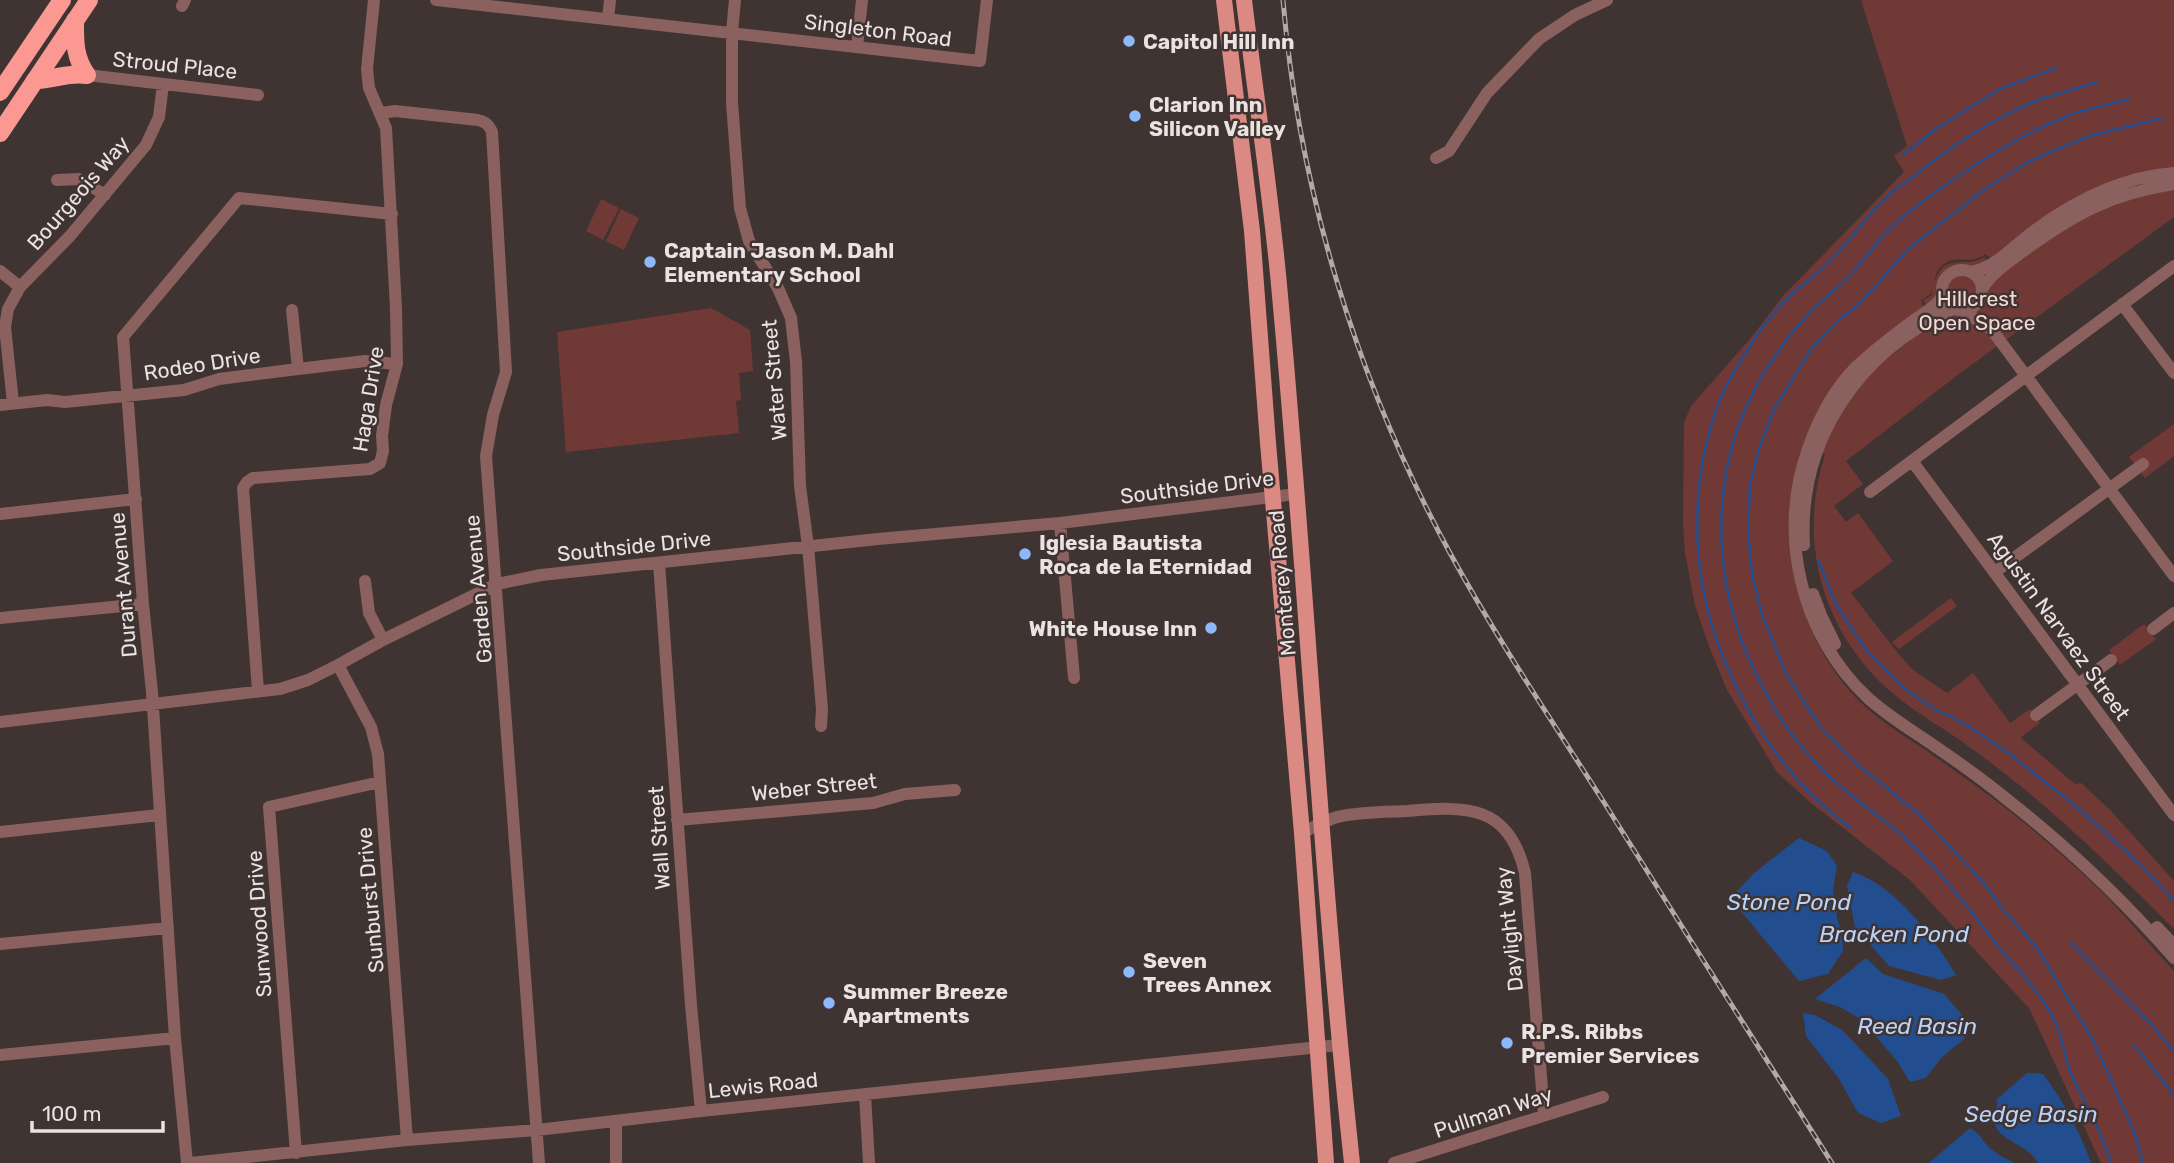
<svg xmlns="http://www.w3.org/2000/svg" width="2174" height="1163" font-family="Rubik,sans-serif">
<rect width="100%" height="100%" fill="#403433"/>
<path fill="#713936" d="M1861,0H2174V168L2027,230L1991,258L1985,254C1970,266 1959,254 1944,264C1932,272 1937,285 1930,294C1927,297 1924,298 1921,300L1923,307L1864,353L1789,523C1790,583 1809,644 1849,690C1869,714 1898,732 1924,749C1959,774 1994,798 2027,825C2054,848 2081,871 2106,896C2129,920 2151,947 2174,971V1163H2101L2029,1008L1910,880L1811,803L1777,772L1727,690L1709,646L1695,605L1685,553L1683,525L1684,423L1691,406L1750,339L1783,296L1904,172L1894,156L1907,146Z
M2174,184V217L1959,374L1846,461L1863,484L1834,506L1846,522L1858,513L1893,561L1851,593L1901,657L1913,670L1947,693L1973,673L2010,723L2030,709L2040,723L2021,737L2022,739L2075,784L2081,783L2111,811L2174,881V929C2125,880 2077,832 2023,788C1999,769 1976,751 1951,734C1930,720 1908,707 1890,691C1822,631 1797,540 1825,455L1822,453C1828,439 1834,426 1841,413C1862,374 1901,347 1936,320L1923,300L1931,296C1933,289 1934,281 1938,274C1948,254 1970,268 1984,257L1988,261L2061,224Z
M601,199L619,208L603,240L586,231Z
M621,209L639,218L624,250L606,241Z
M711,308L750,330L753,371L739,373L741,400L736,401L739,433L566,452L557,332Z
M2174,424V456L2145,478L2129,457Z
M1951,598L1957,606L1899,649L1892,642Z
M2144,624L2156,639L2120,665L2109,650Z"/>
<path fill="#224e90" d="M1799,838L1827,851L1837,866L1833,890L1837,917L1842,935L1843,951L1828,974L1799,981L1740,910L1736,892L1754,873Z
M1853,872C1895,885 1934,938 1956,975L1941,980L1889,966L1855,927L1847,886Z
M1866,958L1883,974L1944,994L1969,1023L1964,1039L1941,1058L1926,1078L1910,1082L1897,1061L1861,1019L1840,1007L1815,999Z
M1803,1013L1815,1015L1842,1030L1865,1054L1888,1079L1901,1116L1881,1123L1858,1113L1839,1079L1806,1036Z
M2027,1073L2043,1074C2063,1101 2080,1131 2091,1163H2038C2025,1138 1981,1142 1998,1103L1996,1100Z
M1970,1128C1981,1134 1981,1140 1990,1148C1997,1155 2006,1158 2014,1163H1929Z"/>
<g fill="none" stroke-linecap="round" stroke-linejoin="round">
<path stroke="#224e90" stroke-width="2.5" d="M1903,155L1937,128L2000,89L2056,68
M1818,560L1837,606L1866,650L1905,689L1933,708L1967,725L2010,754L2085,814L2144,868L2174,901
M1851,828C1795,788 1756,732 1729,671C1691,587 1687,494 1717,407C1726,382 1743,356 1758,334C1768,320 1780,305 1793,293C1804,283 1818,274 1829,262C1848,244 1863,221 1881,202C1889,194 1900,186 1910,179C1948,149 1990,119 2036,101C2056,94 2076,89 2097,82
M2071,943L2151,1024L2174,1052
M2134,1045L2174,1095
M2111,1163C2102,1131 2084,1103 2071,1073C2065,1060 2063,1040 2057,1026C2047,1002 2023,973 2005,955C1975,917 1946,877 1911,844C1893,826 1872,812 1852,796C1821,771 1792,739 1772,704C1701,584 1702,444 1791,334C1801,322 1812,310 1823,300C1833,291 1844,282 1853,272C1864,261 1872,247 1883,236C1899,218 1921,202 1941,188C1981,160 2022,134 2067,116C2087,108 2109,105 2129,99
M2142,1163L2138,1143L2130,1122L2092,1038L2037,948L2003,909L1983,882L1921,816L1851,759L1820,726L1787,675L1762,615L1752,574L1748,530L1750,485L1759,449L1773,411L1811,349L1840,319L1862,301L1908,249L1986,188L2030,161L2089,136L2162,118"/>
<path stroke="#8a615e" stroke-width="12" d="M436,0L980,61L987,0
M735,0L732,32V103L740,208L749,241L778,288L791,318L796,362L800,486L808,546L822,709L821,726
M182,6L185,0
M608,19L610,0
M857,47L862,0
M87,75L258,95
M381,113L395,111L478,120C486,122 489,125 492,132L506,372L493,415L486,456L539,1163
M1436,158L1449,151L1487,93L1539,39L1575,15L1607,0
M57,180L79,179L105,195
M1942 290a20 20 0 1 1 40 0a20 20 0 1 1-40 0Z
M0,271L20,287
M1971,272C1995,268 2011,248 2030,234C2072,202 2120,177 2174,173
M1982,289C1992,273 2007,263 2022,252C2074,214 2110,194 2174,184
M1943,291C1942,295 1942,297 1939,301C1931,310 1919,316 1910,323C1891,337 1873,351 1856,367C1834,389 1818,420 1808,449C1777,534 1801,636 1868,698C1889,717 1913,731 1936,747C1961,764 1986,782 2009,801C2069,848 2124,901 2174,958
M2122,304L2174,373
M292,310L298,369
M1963,311L1992,330L2174,576
M13,403L5,327L8,309L20,287L70,236L146,145L159,117L163,84
M0,405L47,400L65,402L184,390L219,379L298,369L365,361L397,364
M1912,461L2174,815
M1870,492L2174,266
M0,514L136,499
M1060,523L1074,678
M1804,545C1798,440 1858,352 1953,309
M659,563L691,1005L701,1111
M1995,572L2143,464
M365,581L369,613L383,640
M1813,594L1821,615L1835,644
M0,618L143,604
M2153,629L2174,613
M338,665L371,727L378,754L407,1140
M258,691L243,488L247,482L253,478L370,469L380,463L383,451L382,436L386,405L397,364L396,308L386,128L369,88L367,69L374,0
M2036,715L2111,660
M0,722L280,689L308,680L338,665L383,640L497,584L541,575L878,539L1060,523L1296,494
M677,820L873,803L905,794L955,790
M0,832L159,815
M1302,833C1314,827 1329,818 1342,816C1363,812 1386,812 1407,811C1466,806 1509,804 1525,873L1544,1115
M2157,927L2174,945
M0,944L168,928
M0,1055L175,1038
M865,1094L869,1163
M296,1153L269,807L380,782
M187,1163L175,1038L152,692L143,604L123,337L239,198L392,214
M191,1163L407,1140L537,1130L701,1111L1339,1045
M616,1163V1121
M1394,1163L1603,1097"/>
<path stroke="#db8983" stroke-width="16" d="M1224,0L1252,231L1268,443L1302,833L1326,1163
M1244,0C1255,91 1269,182 1278,274C1306,570 1320,867 1352,1163"/>
<path stroke="#fa9891" stroke-width="18" d="M75,20C75,41 74,57 87,75
M35,80C54,80 67,72 87,75
M0,92L62,0
M0,133L89,0"/>
<defs>
<path id="rail" d="M1283,0C1299,192 1358,384 1450,553C1497,639 1552,721 1605,804C1680,924 1756,1044 1832,1163"/>
</defs>
<use href="#rail" stroke="#b2a9a8" stroke-width="5"/>
<use href="#rail" stroke="#403433" stroke-width="2.5" stroke-dasharray="8" stroke-linecap="butt"/>
</g>
<g fill="#8cb9fc" stroke="#403433" stroke-width="2.5">
<circle cx="1129" cy="41" r="7"/>
<circle cx="1135" cy="116" r="7"/>
<circle cx="650" cy="262" r="7"/>
<circle cx="1025" cy="554" r="7"/>
<circle cx="1211" cy="628" r="7"/>
<circle cx="1129" cy="972" r="7"/>
<circle cx="829" cy="1003" r="7"/>
<circle cx="1507" cy="1043" r="7"/>
</g>
<g text-anchor="middle" dominant-baseline="central" stroke-width="5" stroke-linejoin="round" paint-order="stroke">
<g font-size="21" fill="#eae3e2" stroke="#403433">
<text transform="translate(878 30) rotate(7)">Singleton Road</text>
<text transform="translate(175 65) rotate(6)">Stroud Place</text>
<text transform="translate(78 193) rotate(-49)">Bourgeois Way</text>
<text transform="translate(202 364) rotate(-9)">Rodeo Drive</text>
<text transform="translate(774 380) rotate(-95)">Water Street</text>
<text transform="translate(368 399) rotate(-81)">Haga Drive</text>
<text transform="translate(1197 487) rotate(-7)">Southside Drive</text>
<text transform="translate(634 546) rotate(-6)">Southside Drive</text>
<text transform="translate(1282 583) rotate(-95)">Monterey Road</text>
<text transform="translate(123 585) rotate(-95)">Durant Avenue</text>
<text transform="translate(478 589) rotate(-95)">Garden Avenue</text>
<text transform="translate(2059 626) rotate(54)">Agustin Narvaez Street</text>
<text transform="translate(814 787) rotate(-6)">Weber Street</text>
<text transform="translate(659 838) rotate(-94)">Wall Street</text>
<text transform="translate(370 900) rotate(-95)">Sunburst Drive</text>
<text transform="translate(259 924) rotate(-94)">Sunwood Drive</text>
<text transform="translate(1509 929) rotate(-96)">Daylight Way</text>
<text transform="translate(763 1085) rotate(-6)">Lewis Road</text>
<text transform="translate(1493 1112) rotate(-18)">Pullman Way</text>
</g>
<g font-size="21" font-weight="bold" fill="#eae3e2" stroke="#403433" text-anchor="start">
<text x="1143" y="41">Capitol Hill Inn</text>
<text x="1149" y="104">Clarion Inn<tspan x="1149" dy="24">Silicon Valley</tspan></text>
<text x="664" y="250">Captain Jason M. Dahl<tspan x="664" dy="24">Elementary School</tspan></text>
<text x="1039" y="542">Iglesia Bautista<tspan x="1039" dy="24">Roca de la Eternidad</tspan></text>
<text x="1197" y="628" text-anchor="end">White House Inn</text>
<text x="1143" y="960">Seven<tspan x="1143" dy="24">Trees Annex</tspan></text>
<text x="843" y="991">Summer Breeze<tspan x="843" dy="24">Apartments</tspan></text>
<text x="1521" y="1031">R.P.S. Ribbs<tspan x="1521" dy="24">Premier Services</tspan></text>
</g>
<g font-size="21" fill="#f4dad7" stroke="#403433">
<text x="1977" y="298">Hillcrest<tspan x="1977" dy="24">Open Space</tspan></text>
</g>
<g font-size="23" font-style="italic" fill="#b8d2f8" stroke="#403433">
<text x="1789" y="902">Stone Pond</text>
<text x="1894" y="934">Bracken Pond</text>
<text x="1917" y="1026">Reed Basin</text>
<text x="2031" y="1114">Sedge Basin</text>
</g>
</g>
<path d="M32 1121v10h131v-10" fill="none" stroke="#eae3e2" stroke-width="3.5"/>
<text x="42" y="1121" font-size="21" fill="#eae3e2" stroke="#403433" stroke-width="5" paint-order="stroke">100 m</text>
</svg>
